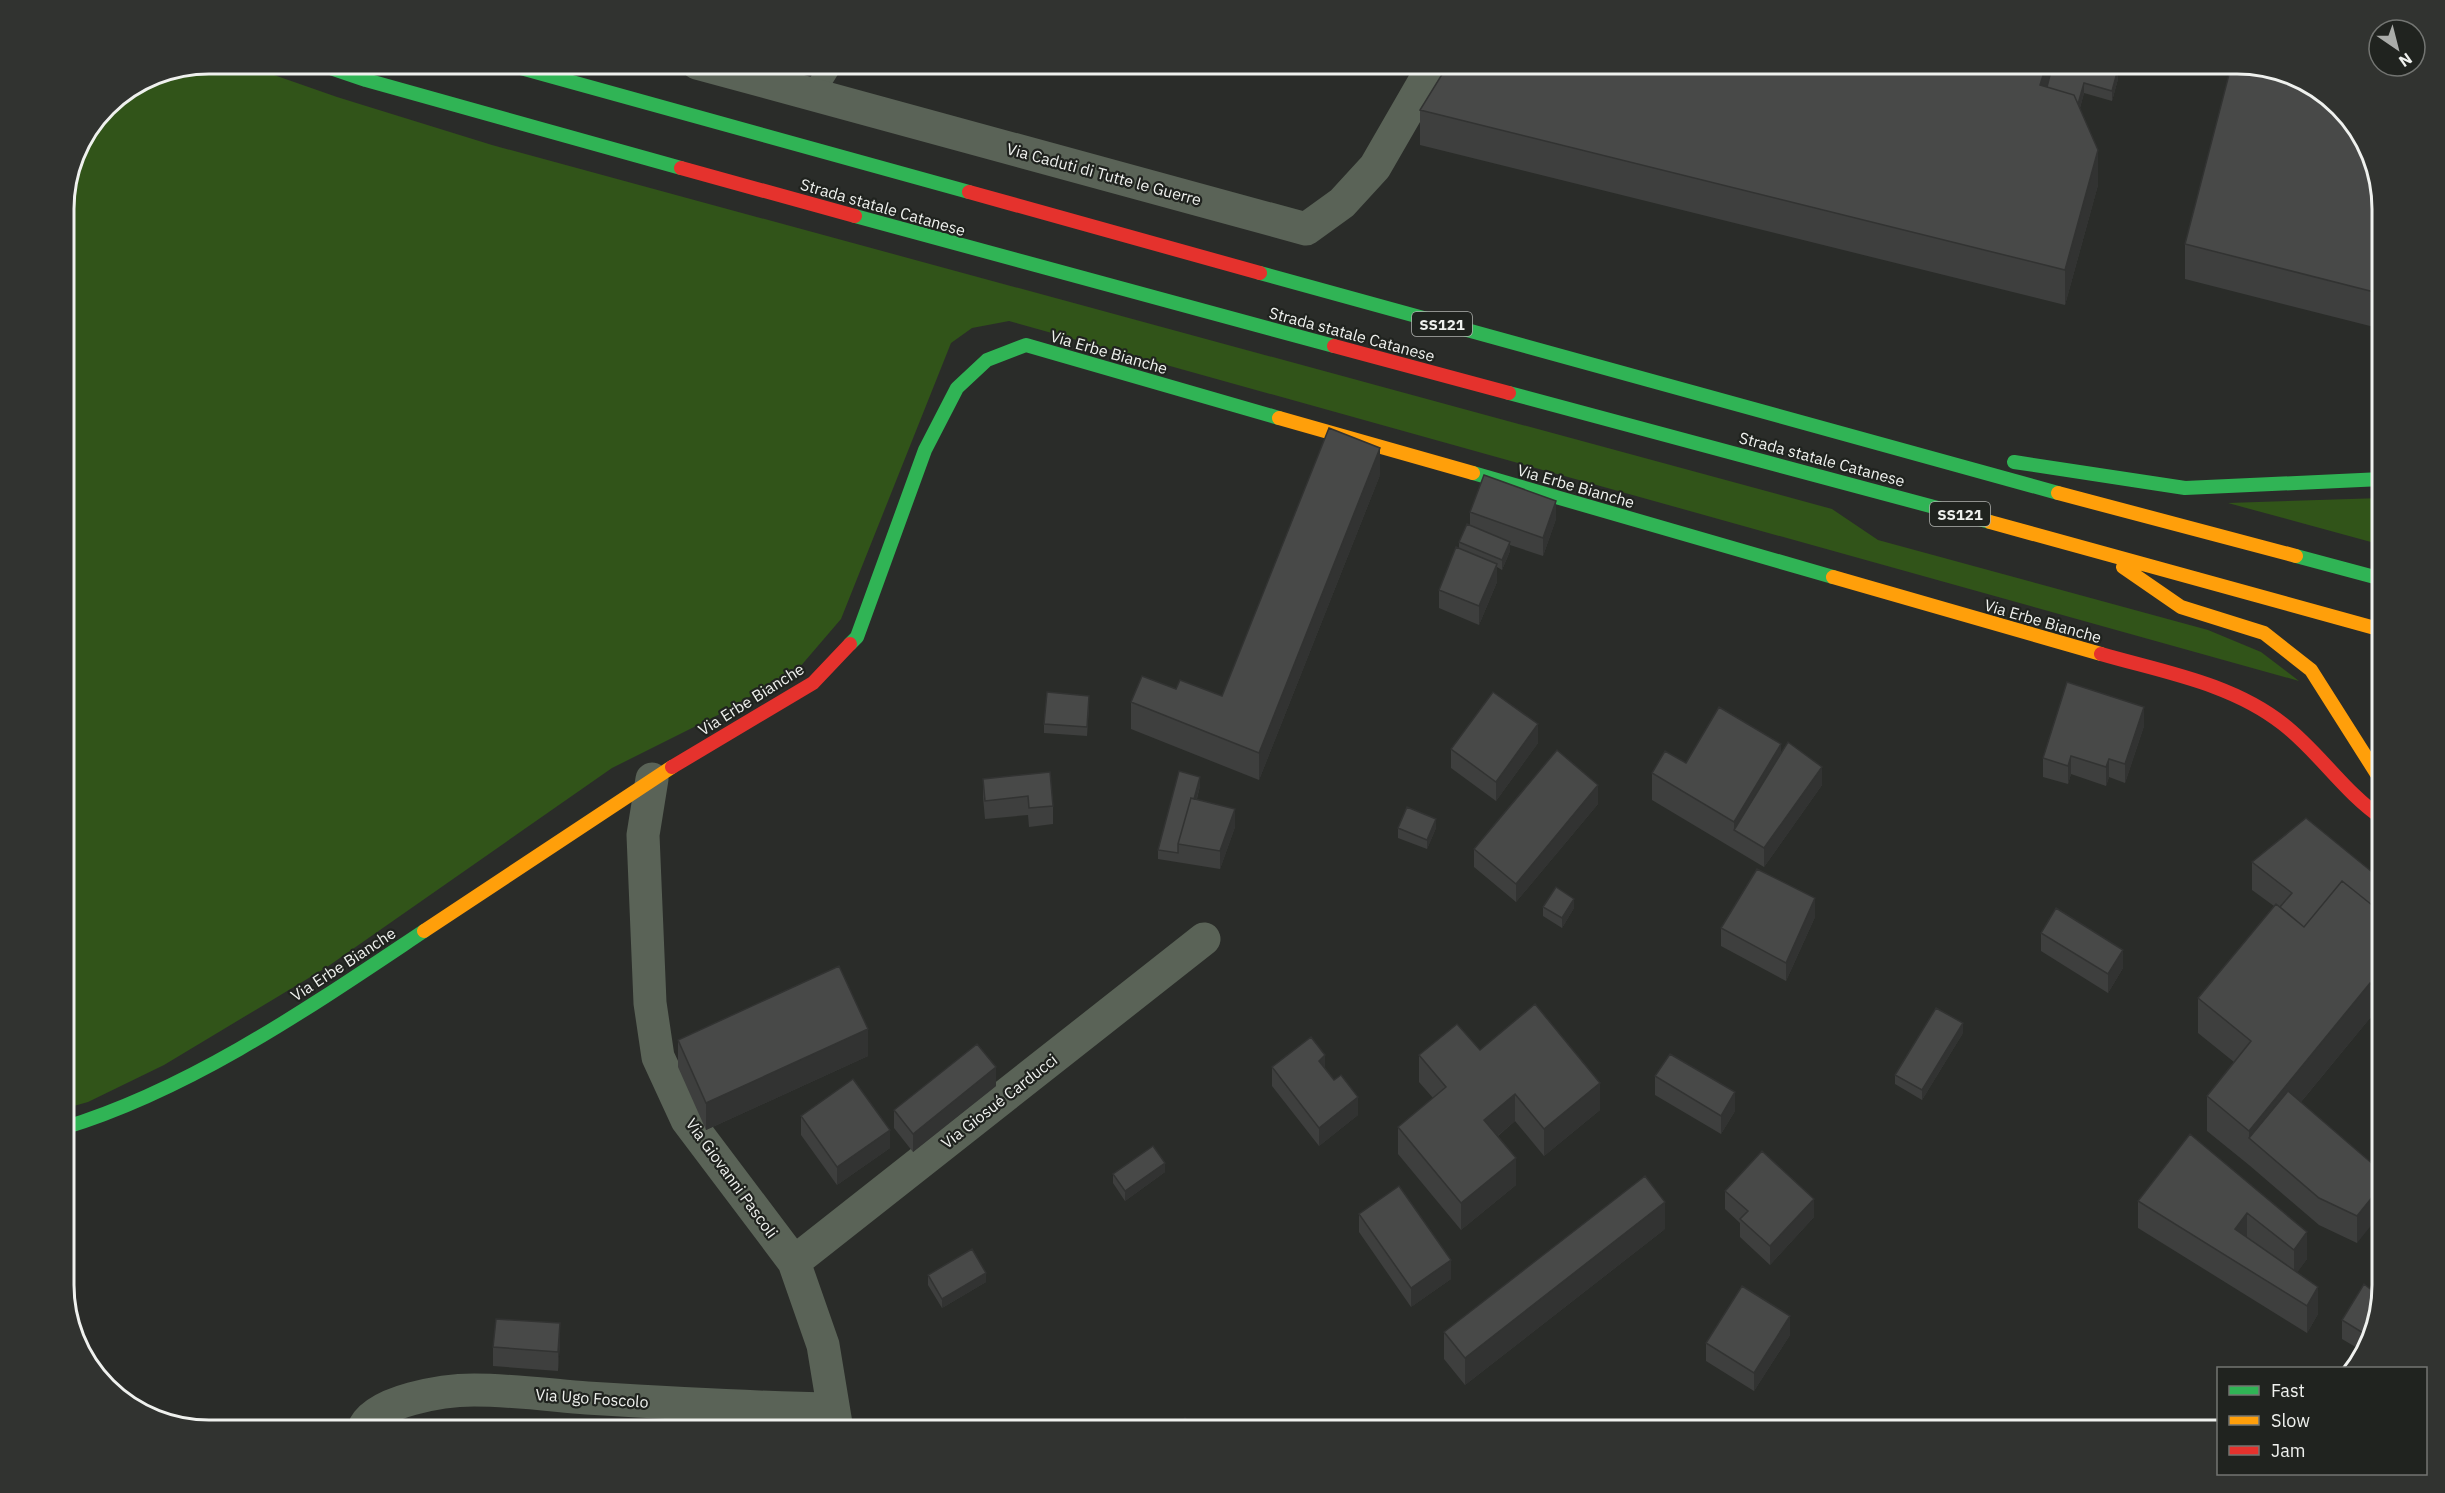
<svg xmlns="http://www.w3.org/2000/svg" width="2445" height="1493" font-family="'IBM Plex Sans',sans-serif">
<rect width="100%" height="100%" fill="#2a2c29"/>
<path fill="#315419" d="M208,63H240L337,97L492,145L1832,509L1878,540L2208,630L2261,652L2299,681L1009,321L972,328L951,343L841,619L799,668L724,712L612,768L327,967L164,1065L88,1102L63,1109V199L78,144L106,105L153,74Z
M2382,498V545L2228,503Z"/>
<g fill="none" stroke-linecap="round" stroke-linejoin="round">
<path stroke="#5a6357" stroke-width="22" d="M813,94L832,63"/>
<path stroke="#5a6357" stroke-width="33" d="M697,63L1306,229L1342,203L1375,167L1435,63
M652,779L643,835L650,1003L658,1057L687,1120L794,1262L823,1345L837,1430
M794,1262L1204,939
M363,1430C373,1400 446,1390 474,1390C511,1390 550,1395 587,1398C669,1403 751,1408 833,1409"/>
<path stroke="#30b455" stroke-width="14" d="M316,63L366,80L681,168
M503,63L969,192
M855,216L1334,346
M1260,273L2058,493
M1509,393L1990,522
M2014,462L2185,488L2382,479
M1473,473L1833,577
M2296,556L2382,579
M850,644L857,637L925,450L957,388L987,360L1026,345L1279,418
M63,1128C192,1089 313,1005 424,931"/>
<path stroke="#ff9f0a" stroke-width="14" d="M1279,418L1473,473
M2058,493L2296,556
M1990,522L2382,630
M2123,567L2181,607L2264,633L2311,670L2382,782
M1833,577L2101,654
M424,931L672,767"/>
<path stroke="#e5322d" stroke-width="14" d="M681,168L855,216
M969,192L1260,273
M1334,346L1509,393
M2101,654C2163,672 2231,683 2283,724C2319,752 2344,792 2382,818
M672,767L813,683L850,644"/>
</g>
<path fill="#3e3f3e" d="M2050,63V74L2118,79L2112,101L2084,93L2080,108L2098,185L2065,305L1420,145V110Z
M2382,199V329L2185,279V244Z
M1380,475L1259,780L1131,729V702L1176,689L1222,696Z
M1470,512L1556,519L1543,556L1510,545V551L1502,570L1497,567V582L1479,625L1439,608V590L1459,548V542L1470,525Z
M1089,705L1087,736L1044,733V724Z
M2144,726L2125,783L2109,777L2106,786L2071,774L2068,784L2043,777V758Z
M1538,743L1496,801L1451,768V749Z
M1781,753L1822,785L1764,867L1652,800V773L1686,763Z
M983,779L1053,806V824L1029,827L1028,815L985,819L983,797Z
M1200,786L1197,799L1235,827L1220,869L1158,859V850Z
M1598,804L1516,902L1474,867V849Z
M1398,828H1436L1427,849L1398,838Z
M2252,862L2382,880V1027L2370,1018L2301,1102L2382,1172L2357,1243L2319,1225L2249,1165L2207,1131V1096L2234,1062L2198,1033V998L2274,906L2252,890Z
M1543,907L1574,908L1562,928L1543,916Z
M1815,917L1786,981L1721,946V928Z
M2041,933L2123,968L2108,993L2041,951Z
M1963,1033L1922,1100L1895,1084V1075Z
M678,1040L868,1056L706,1130L678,1067Z
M1480,1050L1600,1110L1544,1156L1515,1121L1498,1136L1516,1185L1461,1230L1398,1154V1127L1433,1098L1419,1082V1055Z
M1272,1067L1325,1068L1358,1115L1319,1146L1272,1086Z
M1655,1076L1735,1111L1721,1134L1655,1095Z
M996,1086L913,1152L894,1128V1110Z
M801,1116L890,1148L837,1185L801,1135Z
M2190,1134L2307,1259L2297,1272L2318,1314L2307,1333L2138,1228V1201Z
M1165,1172L1125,1201L1113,1183V1174Z
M1725,1191L1814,1217L1770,1265L1740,1237V1223L1725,1209Z
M1359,1214L1451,1279L1411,1307L1359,1232Z
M1665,1229L1465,1385L1444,1359V1332Z
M928,1275L986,1282L942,1308L928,1285Z
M2379,1296L2364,1352L2342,1339V1320Z
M1790,1335L1754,1391L1706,1361V1343Z
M560,1342L558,1371L493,1366V1347Z"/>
<path fill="#323332" d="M2047,63H2050V84L2043,111L2040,85Z
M2118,69V79L2112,101V91Z
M2084,83V93L2074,129V120Z
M2098,150V185L2065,305V270Z
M1380,448V475L1259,780V753Z
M1556,501V519L1543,556V538Z
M1510,542V551L1502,570V560Z
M1497,564V582L1479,625V606Z
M2144,707V726L2125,783V764Z
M1538,724V743L1496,801V782Z
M1781,744V771L1734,830V822Z
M2071,756V774L2068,784V766Z
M2109,759V777L2106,786V767Z
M1822,767V785L1764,867V848Z
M1200,777V786L1184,845L1181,844Z
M1598,785V804L1516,902V884Z
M1235,809V827L1220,869V851Z
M1436,819V828L1427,849V840Z
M2382,892V919L2368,909Z
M1815,898V917L1786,981V963Z
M1574,899V908L1562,928V918Z
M2123,950V968L2108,993V974Z
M2370,983V1018L2262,1149L2249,1138V1165V1131Z
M1963,1023V1033L1922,1100V1090Z
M868,1029V1056L706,1130V1103Z
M1325,1055V1074L1319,1061Z
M996,1067V1086L913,1152V1134Z
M1600,1083V1110L1544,1156V1129Z
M1735,1092V1111L1721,1134V1116Z
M1515,1094V1121L1484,1147V1120Z
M1358,1097V1115L1319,1146V1128Z
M890,1130V1148L837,1185V1167Z
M1516,1158V1185L1461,1230V1203Z
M1165,1163V1172L1125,1201V1191Z
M2382,1185V1212L2357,1243V1216Z
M1814,1199V1217L1770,1265V1246Z
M1665,1202V1229L1465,1385V1358Z
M2247,1213V1240L2235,1229Z
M2307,1232V1259L2294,1277V1250Z
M1451,1260V1279L1411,1307V1288Z
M986,1273V1282L942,1308V1299Z
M2318,1287V1314L2307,1333V1306Z
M1790,1316V1335L1754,1391V1373Z
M560,1323V1342L558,1371V1352Z"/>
<path fill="#484948" stroke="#323332" stroke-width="1.5" d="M1449,63H2047L2040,85L2074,95L2098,150L2065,270L1420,110Z
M2053,63H2094L2118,69L2112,91L2084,83L2078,104L2074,95L2047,87Z
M2232,63H2237L2310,83L2362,135L2382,199V294L2185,244Z
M1329,428L1380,448L1259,753L1131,702L1142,676L1176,689L1180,680L1222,696Z
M1484,475L1556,501L1543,538L1470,512Z
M1467,524L1510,542L1502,560L1459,542Z
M1456,547L1497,564L1479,606L1439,590Z
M2067,682L2144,707L2125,764L2109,759L2106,767L2071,756L2068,766L2043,758Z
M1047,692L1089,696L1087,727L1044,724Z
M1493,692L1538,724L1496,782L1451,749Z
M1719,707L1781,744L1734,822L1652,773L1665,751L1686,763Z
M1788,742L1822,767L1764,848L1734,830Z
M1557,750L1598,785L1516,884L1474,849Z
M1179,771L1200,777L1194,799L1191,798L1178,844V853L1158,850Z
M1050,772L1053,806L1029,808L1028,796L985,801L983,779Z
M1191,798L1235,809L1220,851L1178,844Z
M1407,807L1436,819L1427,840L1398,828Z
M2306,818L2382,880V892L2372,905L2342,881L2304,927L2280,907L2292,893L2252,862Z
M1757,869L1815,898L1786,963L1721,928Z
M2342,881L2382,913V993L2370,983L2249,1131L2207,1096L2251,1041L2198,998L2276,904L2304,927Z
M1556,887L1574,899L1562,918L1543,907Z
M2056,908L2123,950L2108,974L2041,933Z
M839,966L868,1029L706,1103L678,1040Z
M1535,1004L1600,1083L1544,1129L1515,1094L1484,1120L1516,1158L1461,1203L1398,1127L1446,1087L1419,1055L1457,1024L1480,1050Z
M1936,1008L1963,1023L1922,1090L1895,1075Z
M1311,1037L1325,1055L1319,1061L1334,1080L1341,1075L1358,1097L1319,1128L1272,1067Z
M977,1044L996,1067L913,1134L894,1110Z
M1670,1054L1735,1092L1721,1116L1655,1076Z
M853,1079L890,1130L837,1167L801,1116Z
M2288,1091L2382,1172V1185L2357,1216L2319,1198L2249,1138Z
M2190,1134L2307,1232L2294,1250L2247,1213L2235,1229L2318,1287L2307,1306L2138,1201Z
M1153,1146L1165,1163L1125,1191L1113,1174Z
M1762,1151L1814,1199L1770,1246L1740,1219L1748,1211L1725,1191Z
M1645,1176L1665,1202L1465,1358L1444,1332Z
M1399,1186L1451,1260L1411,1288L1359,1214Z
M972,1249L986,1273L942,1299L928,1275Z
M2364,1284L2379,1296L2368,1336L2342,1320Z
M1742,1286L1790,1316L1754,1373L1706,1343Z
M496,1319L560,1323L558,1352L493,1347Z
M1185,1418L1195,1430H1172Z"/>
<g text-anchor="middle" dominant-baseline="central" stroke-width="4.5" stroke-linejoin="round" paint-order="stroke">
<g fill="#20231f" stroke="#b1b3b0" stroke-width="1.5">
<rect x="1412" y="312" width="60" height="24" rx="4.5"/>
<rect x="1930" y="502" width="60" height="24" rx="4.5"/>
</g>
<g font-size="15" font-weight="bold" fill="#eff1ee">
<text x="1442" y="324">SS121</text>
<text x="1960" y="514">SS121</text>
</g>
<g font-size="16" fill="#eff1ee" stroke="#20231f">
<text transform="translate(1104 174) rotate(15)">Via Caduti di Tutte le Guerre</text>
<text transform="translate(883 207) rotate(16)">Strada statale Catanese</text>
<text transform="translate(1352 334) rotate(15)">Strada statale Catanese</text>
<text transform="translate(1109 352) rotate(16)">Via Erbe Bianche</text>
<text transform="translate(1822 459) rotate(15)">Strada statale Catanese</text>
<text transform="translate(1576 486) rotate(16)">Via Erbe Bianche</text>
<text transform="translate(2043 621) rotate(16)">Via Erbe Bianche</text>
<text transform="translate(751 699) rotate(-32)">Via Erbe Bianche</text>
<text transform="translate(343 964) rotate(-33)">Via Erbe Bianche</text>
<text transform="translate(999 1101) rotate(-38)">Via Giosué Carducci</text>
<text transform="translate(732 1178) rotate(54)">Via Giovanni Pascoli</text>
<text transform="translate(592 1398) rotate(4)">Via Ugo Foscolo</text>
</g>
</g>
<path d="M0 0H2445V1493H0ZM209 74H2237A135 135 0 0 1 2372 209V1285A135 135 0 0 1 2237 1420H209A135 135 0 0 1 74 1285V209A135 135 0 0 1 209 74Z" fill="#313330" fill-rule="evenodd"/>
<path fill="none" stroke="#eff1ee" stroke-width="3" d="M209 74H2237A135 135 0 0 1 2372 209V1285A135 135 0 0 1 2237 1420H209A135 135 0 0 1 74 1285V209A135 135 0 0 1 209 74Z"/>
<rect x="2217" y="1367" width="210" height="108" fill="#20231f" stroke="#737572" stroke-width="1.5"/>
<rect x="2229" y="1386" width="30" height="9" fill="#30b455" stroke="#737572" stroke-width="1.5"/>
<text x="2271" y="1397" font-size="18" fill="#eff1ee">Fast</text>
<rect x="2229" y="1416" width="30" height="9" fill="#ff9f0a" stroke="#737572" stroke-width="1.5"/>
<text x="2271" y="1427" font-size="18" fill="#eff1ee">Slow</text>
<rect x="2229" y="1446" width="30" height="9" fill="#e5322d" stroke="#737572" stroke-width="1.5"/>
<text x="2271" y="1457" font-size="18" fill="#eff1ee">Jam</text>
<g transform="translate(2397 48) rotate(145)"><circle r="28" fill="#20231f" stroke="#737572" stroke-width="1.5"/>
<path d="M0-4.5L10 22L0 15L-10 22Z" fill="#aaaca9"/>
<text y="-9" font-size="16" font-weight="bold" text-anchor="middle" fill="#eff1ee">N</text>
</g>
</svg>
